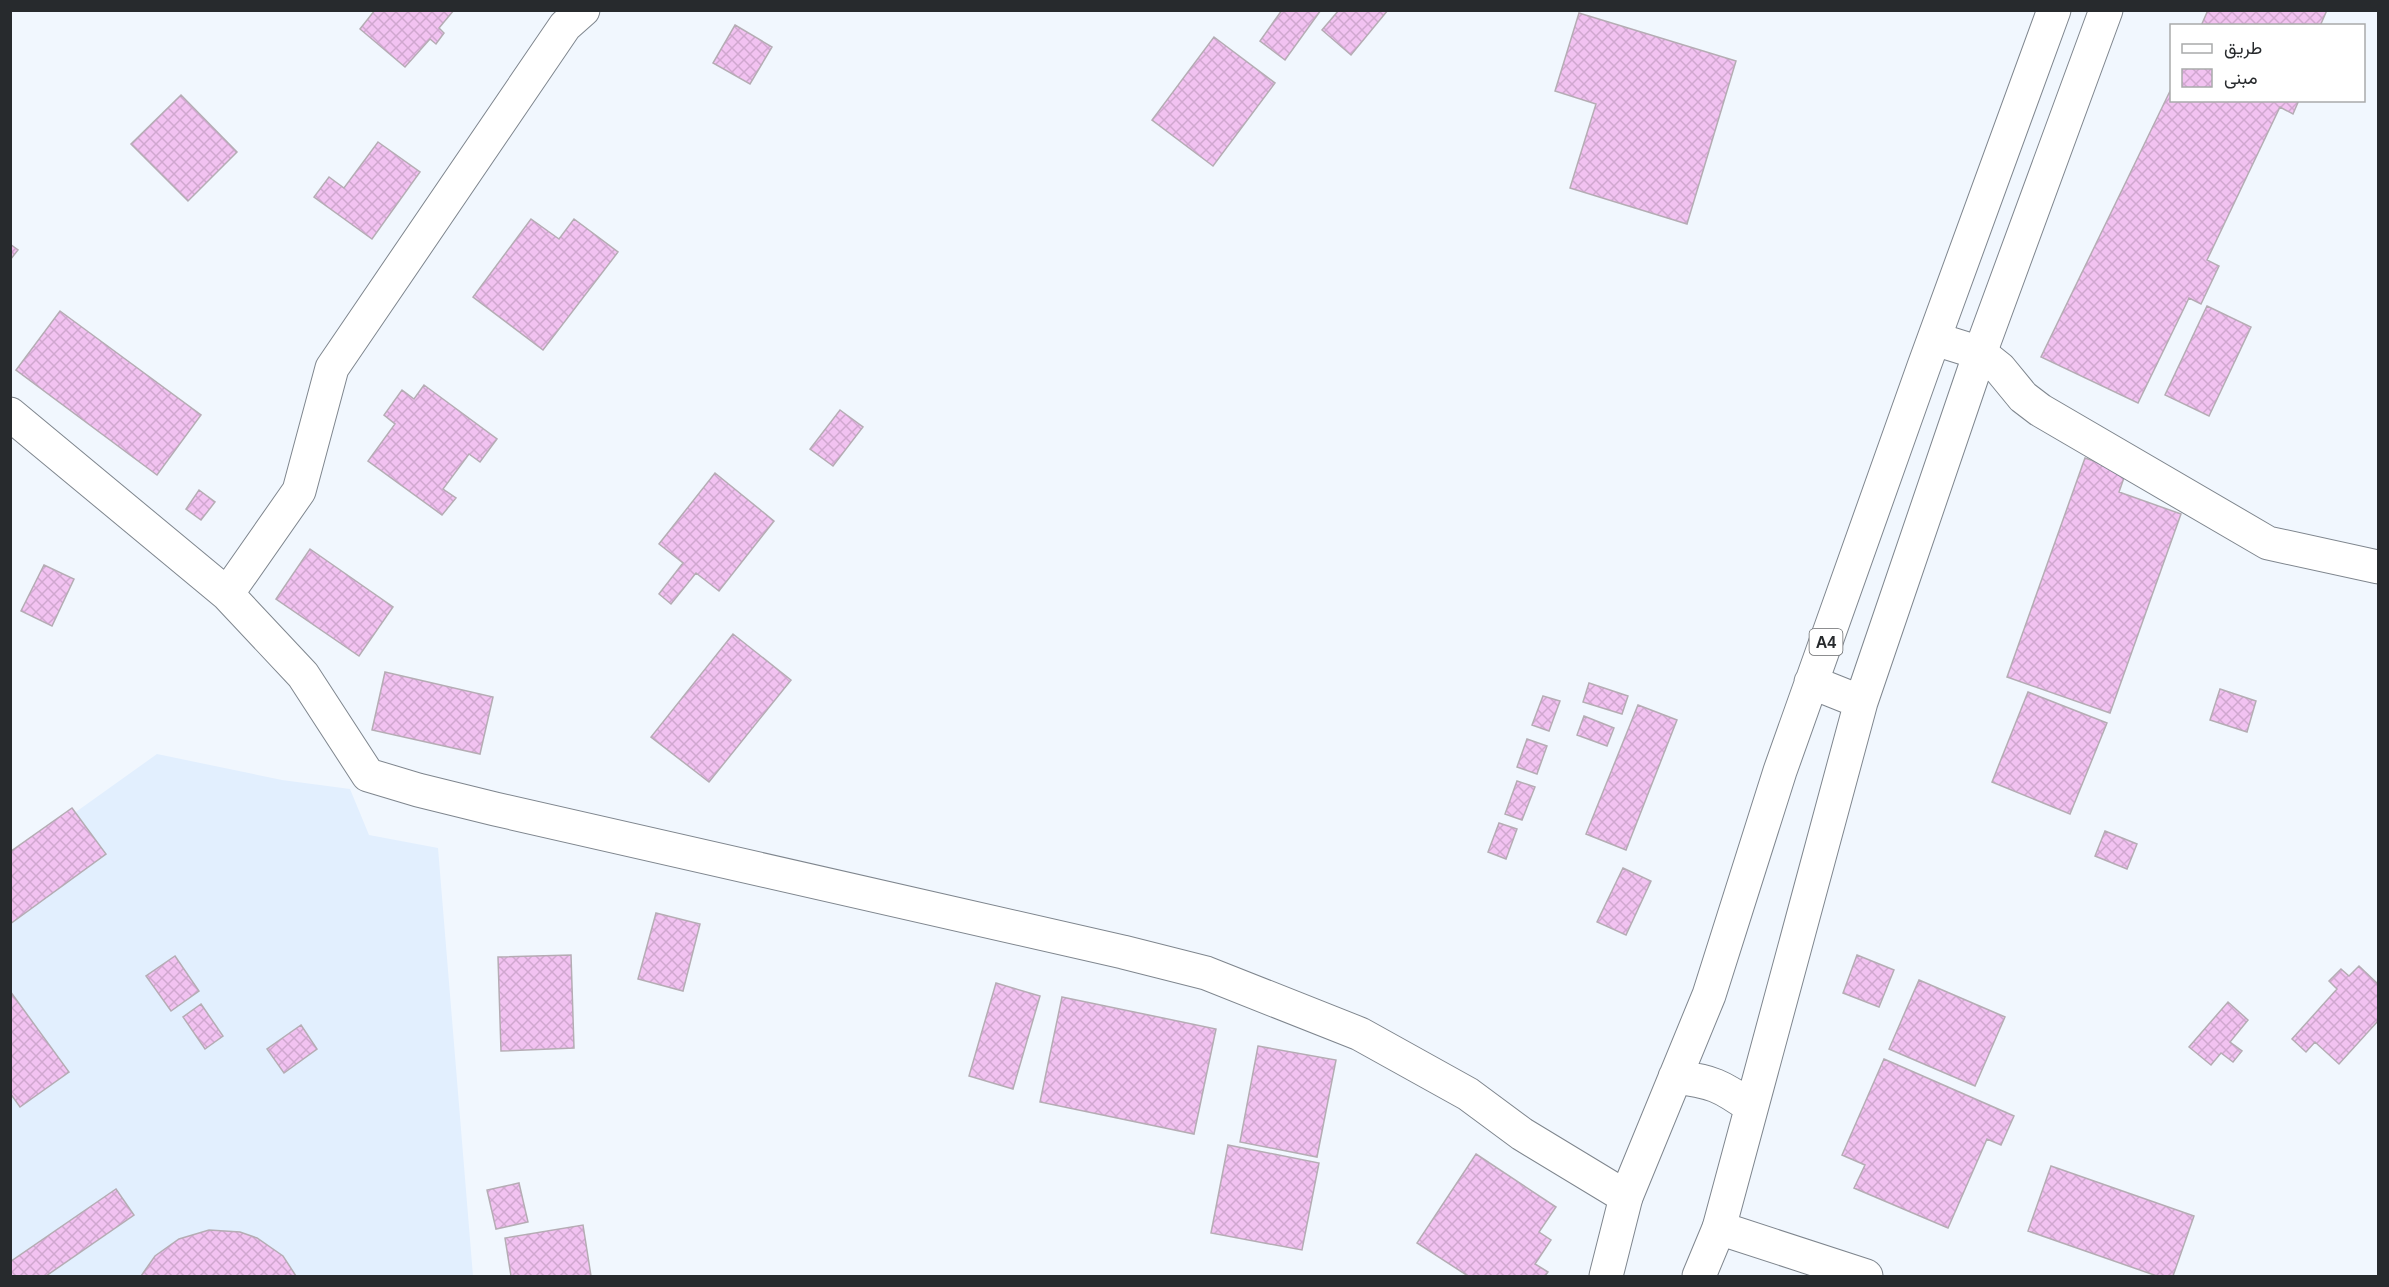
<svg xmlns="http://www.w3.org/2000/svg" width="2389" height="1287" font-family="Arial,Vazirmatn,sans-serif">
<defs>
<pattern id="building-cross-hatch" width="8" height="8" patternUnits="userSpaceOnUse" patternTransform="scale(1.5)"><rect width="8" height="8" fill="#f2c2f1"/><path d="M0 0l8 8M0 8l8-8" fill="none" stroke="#d0a7cf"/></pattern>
</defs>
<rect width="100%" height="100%" fill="#f1f7fe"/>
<path fill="#e2effe" d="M157,754L282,780L350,789L369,835L438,848L473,1276H11L10,859Z"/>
<path fill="url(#building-cross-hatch)" stroke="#b5acb4" stroke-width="1.5" d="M375,10H454L439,28L444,33L436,44L430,39L405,67L360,29Z
M1282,10H1321L1285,60L1260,41Z
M1339,10H1388L1351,55L1322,30Z
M2208,10H2327L2320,26H2201Z
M1579,13L1736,61L1687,224L1570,188L1596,104L1555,91Z
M735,25L772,47L750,84L713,63Z
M1214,37L1275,83L1213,166L1152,120Z
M2172,87V100H2299L2293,114L2280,107L2207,260L2219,266L2201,304L2189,298L2138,403L2041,357Z
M181,95L237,152L188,201L131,144Z
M378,142L420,172L372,239L314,197L329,177L344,188Z
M531,219L559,239L574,219L618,252L543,350L473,297Z
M10,244L18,250L10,260Z
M2207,306L2251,327L2209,416L2165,395Z
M60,311L201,415L157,475L16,370Z
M424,385L497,439L480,462L469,454L443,489L456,498L442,515L368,461L395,424L384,415L402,390L414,399Z
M840,410L863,427L833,466L810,449Z
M2085,458L2126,472L2119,492L2181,514L2110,713L2007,677Z
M715,473L774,521L719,591L696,573L671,604L659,594L683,563L659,544Z
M199,490L215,502L201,520L186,509Z
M310,549L393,607L359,656L276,599Z
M44,565L74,579L52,626L21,611Z
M733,634L791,680L709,782L651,737Z
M385,672L493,697L480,754L372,730Z
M1589,683L1628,696L1622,714L1583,702Z
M2220,689L2256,701L2247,732L2210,720Z
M2028,692L2107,723L2070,814L1992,782Z
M1543,696L1560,701L1549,731L1532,725Z
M1638,705L1677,720L1626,850L1586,834Z
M1584,716L1614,728L1607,746L1577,735Z
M1527,739L1547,746L1537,774L1517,767Z
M1517,781L1535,787L1522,820L1505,814Z
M72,808L106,854L10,924V852Z
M1499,823L1517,829L1506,859L1488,852Z
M2105,831L2137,844L2127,869L2095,856Z
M1623,868L1651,881L1626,935L1597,922Z
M656,913L700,924L683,991L638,979Z
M571,955L574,1048L501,1051L498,957Z
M1857,955L1894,970L1879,1007L1843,993Z
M175,956L199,991L171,1011L146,976Z
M2359,966L2378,984V1021L2339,1064L2315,1042L2306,1052L2292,1039L2337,989L2329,981L2341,969L2349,976Z
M1919,980L2005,1017L1975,1086L1889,1049Z
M996,983L1040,996L1013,1089L969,1076Z
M10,991L69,1072L20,1107L10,1093Z
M1062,997L1216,1029L1194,1134L1040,1102Z
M2228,1002L2248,1020L2230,1042L2242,1051L2233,1062L2221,1053L2211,1065L2189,1047Z
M201,1004L223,1036L205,1049L183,1017Z
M301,1025L317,1049L284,1073L267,1049Z
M1258,1046L1336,1060L1317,1157L1240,1142Z
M1884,1059L2014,1116L2001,1145L1987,1139L1948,1228L1854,1188L1865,1165L1842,1155Z
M1228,1145L1319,1163L1302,1250L1211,1233Z
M1476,1154L1556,1207L1539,1232L1551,1240L1535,1264L1548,1272L1545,1276H1468L1417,1243Z
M2051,1166L2194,1216L2173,1276H2157L2028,1231Z
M519,1183L528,1222L496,1229L487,1190Z
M116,1189L134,1215L46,1276H10V1262Z
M583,1225L591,1276H511L505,1238Z
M209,1230L240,1232L257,1238L283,1256L296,1276H141L155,1256L179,1239Z"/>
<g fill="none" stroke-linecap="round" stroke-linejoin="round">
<defs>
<path id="minor" d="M1935,339L1980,353L2000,369L2023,397L2040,410L2268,543L2378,567
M10,414L227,594L303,675L368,775L418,790L495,809L1123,952L1206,973L1360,1034L1468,1094L1522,1134L1626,1197
M227,594L299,491L332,368L565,26L583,10"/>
<path id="major" d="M1719,1228L1866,1276"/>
<path id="highway" d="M1811,682L1861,702
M1675,1077C1711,1081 1722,1086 1751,1107
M1606,1276L1626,1197L1709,995L1780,771L1924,366L2054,10
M1699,1276L1719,1228L1861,702L1980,353L2106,10"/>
</defs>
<use href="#minor" stroke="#7f868e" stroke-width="35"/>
<use href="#major" stroke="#7f868e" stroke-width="35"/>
<use href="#highway" stroke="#7f868e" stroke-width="35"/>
<use href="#minor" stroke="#fff" stroke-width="33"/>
<use href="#major" stroke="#fff" stroke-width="33"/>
<use href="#highway" stroke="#fff" stroke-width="33"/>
</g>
<g text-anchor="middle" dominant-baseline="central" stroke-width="4.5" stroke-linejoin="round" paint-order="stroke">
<rect fill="#fff" stroke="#686a6c" stroke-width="1.5" x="1809.5" y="629" width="33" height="26" rx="4.5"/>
<g font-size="16" font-weight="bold" fill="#272a2d">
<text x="1826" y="642">A4</text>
</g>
</g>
<rect width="2389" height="1287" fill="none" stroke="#272a2d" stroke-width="24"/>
<rect x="2170" y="24" width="195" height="78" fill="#ffffff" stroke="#a9aaab" stroke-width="1.5"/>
<rect x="2182" y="44" width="30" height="9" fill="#ffffff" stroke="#a9aaab" stroke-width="1.5"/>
<text x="2224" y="54" font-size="18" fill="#272a2d">طريق</text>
<rect x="2182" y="69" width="30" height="18" fill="url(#building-cross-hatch)" stroke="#a9aaab" stroke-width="1.5"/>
<text x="2224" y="84" font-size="18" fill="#272a2d">مبنى</text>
</svg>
